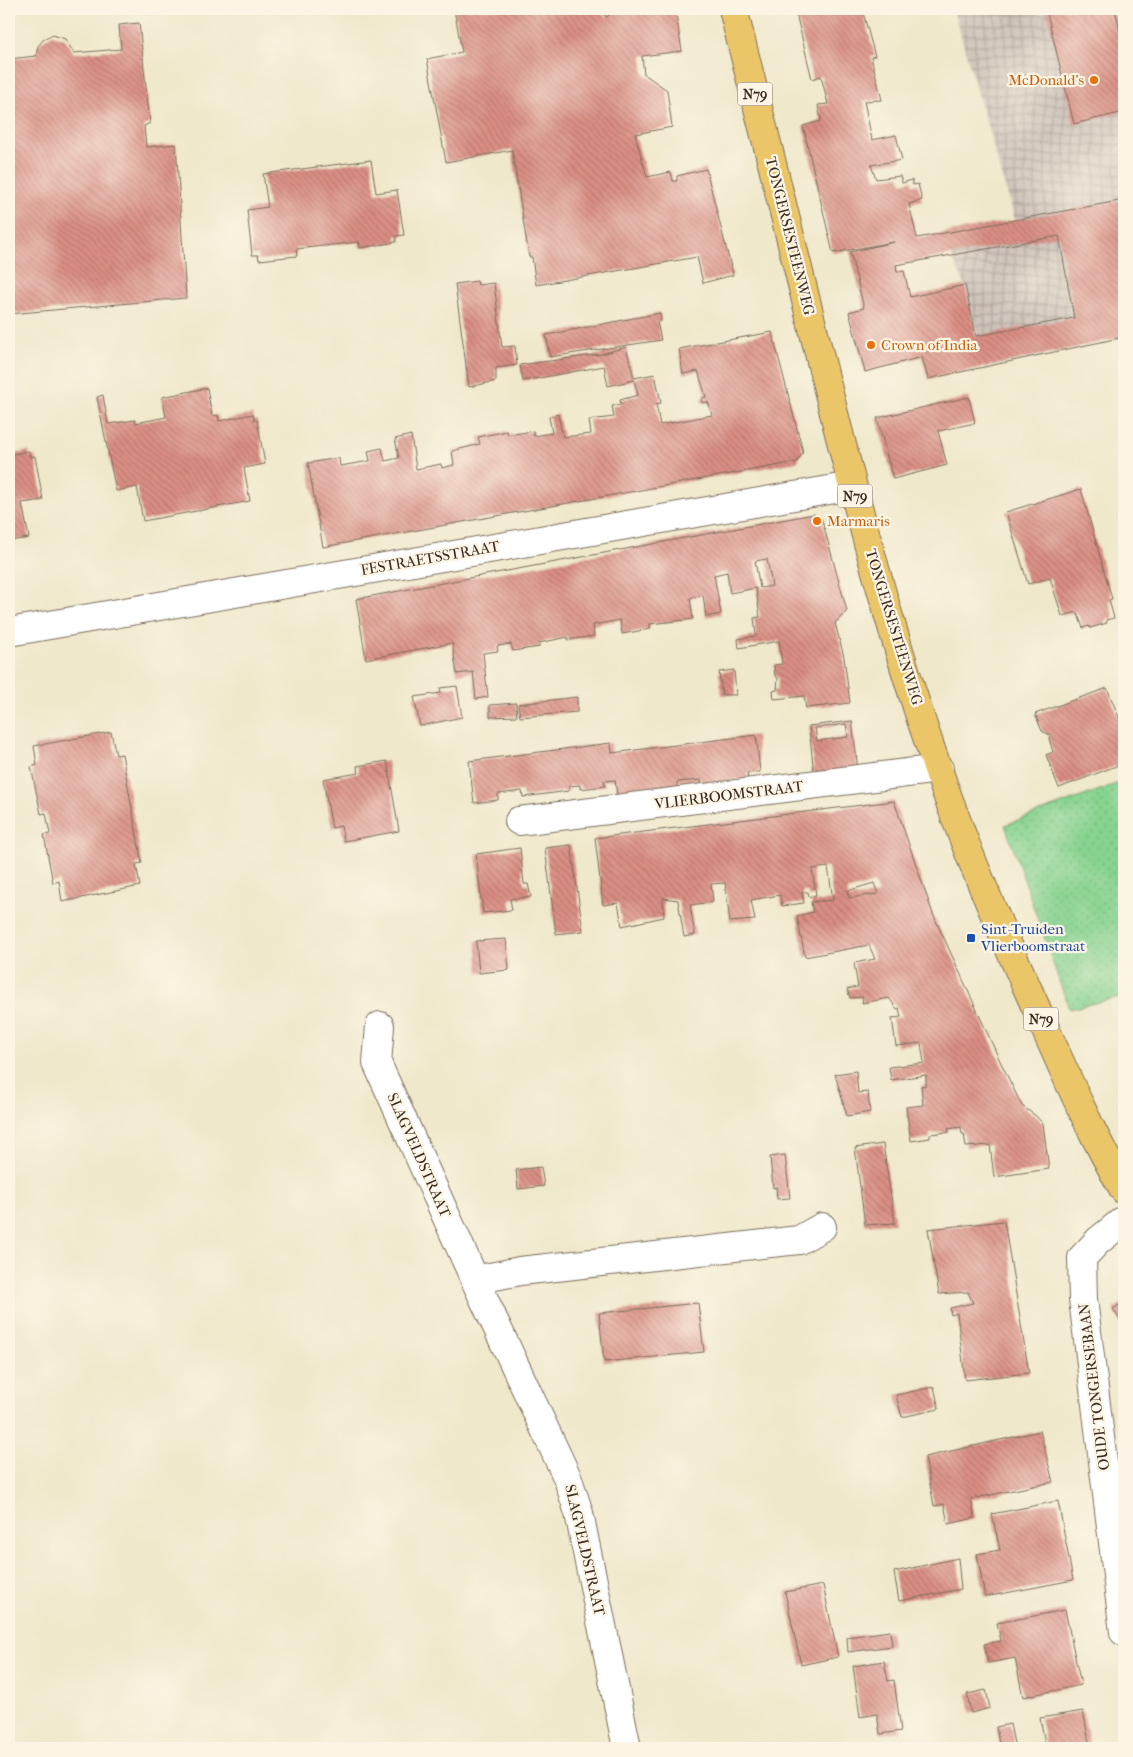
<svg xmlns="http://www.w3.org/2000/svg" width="1133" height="1757" font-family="'IM FELL French Canon',serif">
<defs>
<pattern id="industrial-grid" width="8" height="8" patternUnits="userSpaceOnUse" patternTransform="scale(1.25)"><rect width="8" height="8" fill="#cec2b9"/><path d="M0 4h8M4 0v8" fill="none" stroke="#a89e96"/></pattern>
<pattern id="grass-dots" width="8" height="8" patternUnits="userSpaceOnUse" patternTransform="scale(1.25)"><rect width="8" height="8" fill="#87d390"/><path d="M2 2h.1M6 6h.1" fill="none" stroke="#75b57c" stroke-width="1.8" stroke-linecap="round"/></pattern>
<pattern id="building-back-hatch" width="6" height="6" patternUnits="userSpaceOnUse" patternTransform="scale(1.25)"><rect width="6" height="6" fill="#db8f84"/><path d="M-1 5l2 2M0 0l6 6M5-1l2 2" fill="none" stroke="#b3756b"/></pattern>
</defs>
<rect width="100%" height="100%" fill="#fcf5e5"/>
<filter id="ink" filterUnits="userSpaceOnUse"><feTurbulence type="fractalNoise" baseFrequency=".02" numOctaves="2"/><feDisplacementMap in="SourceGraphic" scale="10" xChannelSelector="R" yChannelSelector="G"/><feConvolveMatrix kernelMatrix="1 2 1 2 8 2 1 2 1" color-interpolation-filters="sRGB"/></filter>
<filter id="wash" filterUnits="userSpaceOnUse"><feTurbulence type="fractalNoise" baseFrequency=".0096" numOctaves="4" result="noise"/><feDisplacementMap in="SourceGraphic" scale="20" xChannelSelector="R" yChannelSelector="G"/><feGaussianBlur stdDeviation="1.12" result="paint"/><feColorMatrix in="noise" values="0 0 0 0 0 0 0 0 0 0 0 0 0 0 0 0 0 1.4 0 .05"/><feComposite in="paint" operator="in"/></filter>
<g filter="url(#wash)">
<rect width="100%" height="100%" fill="#efe8cb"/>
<path fill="url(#industrial-grid)" d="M953,9H1124V337L985,368L965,285L951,255L1015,220Z"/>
<path fill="url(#grass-dots)" stroke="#617e57" d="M1124,781V996L1069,1009L1005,825Z"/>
<g id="blocks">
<path fill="url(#building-back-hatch)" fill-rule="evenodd" d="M454,9H595L607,17L614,9H675L682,51L642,56L644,74L667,90L672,127L635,134L647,177L671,172L673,181H677V176L706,169L733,275L703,283L697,257L536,285L532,257H529L512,150L446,162L427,59L462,52Z
M795,9H862L875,56L871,57L882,100L864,101L872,140L896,135L902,160L871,165L876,179L900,176L902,183L912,180L913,185L918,184L922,200L909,204L917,238L1124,200V337L928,379L922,357L865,372L849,312L864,308L850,252L894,242L833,253L803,126L821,121L818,105L828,104L821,76L812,79ZM1059,236L1074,318L976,336L965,285L910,297L904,271L897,272L896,265Z
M1046,9H1115L1124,47V112L1074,124Z
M139,23L150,123L144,126L146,147L176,144L186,298L9,314V59L36,56L38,46L43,40L53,35L65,39L74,53L121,49L119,25Z
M371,160L376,193L397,190L404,235L396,236V242L360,248L359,242L296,249L297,256L259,260L258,255H252L247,210L268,207L263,174Z
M477,281L478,285L494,283L502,347L515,346L517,365L496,368V381L469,387L455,284Z
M660,313L661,321L657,322L661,340L550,357L546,335Z
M772,332L803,452L797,462L323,547L308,463L339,458L340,466L370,461L368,451L382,448L385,461L399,458L395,439L411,435L416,469L441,464L442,468L454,465L452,451L480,444L478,437L507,431L508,435L533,431L534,436L552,433L549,417L558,414L563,437L591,434L589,420L614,417L612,406L621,404L620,400L638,395L634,380L608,386L604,366L523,381L520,365L602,354L626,347L634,378L655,374L661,403L656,404L660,425L712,415L708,402L702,403L701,398L706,397L698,371L683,374L679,349Z
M207,388L212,416L218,415L219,421L253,414L254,420H257L265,464L244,468L250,501L143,521L137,487L116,491L97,397L103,395L108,424L135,420L136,423L166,417L162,397Z
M969,397L975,423L938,431L947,465L893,479L877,418Z
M29,451L30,457L35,456L43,500L22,503L29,538L9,541V455Z
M1081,489L1112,599L1109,600L1114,618L1106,620L1107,623L1090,628L1089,626L1083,628L1077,612L1062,616L1050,578L1028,584L1006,512Z
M814,514L822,520L847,611L835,623L844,657L850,703L806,708L804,696L774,699L773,691L777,690L778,678L775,676L774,665L782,664L779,641L739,648L738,639L756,636L754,618L760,617L756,588L730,593L727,572L714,575L721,614L706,617L703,595L690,598L693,619L650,624V629L622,634L620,620L593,625L594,636L568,640V637L539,643V647L513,651L511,644L497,646L498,651L483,653L488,697L476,699L473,672L457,674L452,643L366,659L356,599ZM767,559L772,586L760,588L755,561Z
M734,670L736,695H722L719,672Z
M457,686L462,717L420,726L414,697L441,693L440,688Z
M1107,688L1124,730V763L1059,788L1046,755L1053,752L1049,738L1050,735L1042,731L1035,714Z
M577,697V712L520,717L518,704Z
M516,703L517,716L490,717V705Z
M852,721L858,770L814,775L809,726ZM846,724L848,737L817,741L815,728Z
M111,732L116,755L122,754L142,863L136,864L140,886L62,902L59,881L53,883L44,835L50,834L46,813L41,814L31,767L37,765L34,746Z
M756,735L760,772L747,773L748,779L701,784V780L677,782V787L617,795L615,780L604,781L605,786L580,789V785L569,786V791L523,797L522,791L498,794V800L474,803L469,761L611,743L612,753Z
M387,761L399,831L344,841L341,826L332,828L323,779L359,773L357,766Z
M894,801L933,914L1001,1063L1022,1106L1036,1116L1043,1124L1049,1169L994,1177L990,1145L966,1147L964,1134H962L961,1127L948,1129L949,1132L930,1134V1138L911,1141L906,1107L923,1105L921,1086L926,1085V1075L891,1080L889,1067L924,1063L921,1043L896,1046L892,1018L901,1017L899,1008L897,1009L889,998L862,1003L863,997L850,998L847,989L858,987L854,963L875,959L869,945L805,957L797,916L813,912L811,902L833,900L828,867L812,869L816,895L809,897L808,892H802L804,903L782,906L780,895L751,900L755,920L730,922L725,883L711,884L713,902L690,905L695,935L684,937L678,900L663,898L664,917L622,926L618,903L603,905L595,838ZM874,883L878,894L849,898L847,891Z
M571,845L583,931L556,934L545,848Z
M520,848L524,884H528L531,897L510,899L512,910L483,913L476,854Z
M506,939L509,970L479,973L476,941Z
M856,1071L858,1093L868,1092L870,1112L847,1116L835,1074Z
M883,1144L895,1223L865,1225L855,1148Z
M785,1155L790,1198L777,1199L776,1187L773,1188L770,1157Z
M541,1167L544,1186L518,1189L516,1170Z
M1004,1221L1029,1373L965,1380L957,1313L951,1315L950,1308L973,1303L968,1292L939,1294L928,1229Z
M1124,1302V1327L1113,1309Z
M698,1303L704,1352L604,1362L599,1313Z
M934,1387L939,1409L902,1417L896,1395Z
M1040,1431L1053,1482L971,1499L975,1518L948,1524L944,1504L934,1506L925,1457Z
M1058,1501L1073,1580L985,1597L977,1554L1000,1550L992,1514Z
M958,1558L961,1589L899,1601L894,1572Z
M823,1585L838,1657L801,1665L785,1592Z
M1065,1610L1081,1685L1023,1697L1015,1658L988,1663L984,1644L1001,1641L997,1623Z
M890,1631L892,1646L848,1652L847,1637Z
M884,1661L888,1681L894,1680L901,1731L880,1734L877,1714L860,1717L853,1666Z
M986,1690L990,1708L971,1713L967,1694Z
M1083,1711L1090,1747L1046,1748L1040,1718Z
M1010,1724L1015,1748H1000L996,1727Z"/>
</g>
</g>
<g filter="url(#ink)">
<use href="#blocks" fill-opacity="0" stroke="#7a6c5b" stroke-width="1"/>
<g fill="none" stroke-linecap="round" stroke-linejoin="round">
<defs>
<path id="street" d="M9,632L852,486
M519,821L939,769
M380,1026L377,1063L475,1280L568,1479L579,1513L627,1748
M1124,1220L1098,1241L1082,1258L1083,1299L1124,1632
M475,1280L520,1271L799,1240L822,1227"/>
<path id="primary" d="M733,9C761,118 788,228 815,337C855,500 897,662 956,819C978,878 1003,935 1029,992C1059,1059 1087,1127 1124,1190"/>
</defs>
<use href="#street" stroke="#7a6c5b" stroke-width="30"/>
<use href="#primary" stroke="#7a6c5b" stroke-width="30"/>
<use href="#street" stroke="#fff" stroke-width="28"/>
<use href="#primary" stroke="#ebc669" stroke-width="28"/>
</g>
</g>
<g fill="#e8710a" stroke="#fcf5e5" stroke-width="2">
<circle cx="1094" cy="80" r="5"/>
<circle cx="871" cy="345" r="5"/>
<circle cx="817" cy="521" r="5"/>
</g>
<rect fill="#1a4fb4" stroke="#fcf5e5" stroke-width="2" x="966" y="933" width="10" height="10" rx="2.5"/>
<g text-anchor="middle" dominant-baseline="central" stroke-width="4.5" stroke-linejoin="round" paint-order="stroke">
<g fill="#fcf5e5" stroke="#75675a" stroke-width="1">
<rect x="737.5" y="82.5" width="35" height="23" rx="4"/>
<rect x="837.5" y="484.5" width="35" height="23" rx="4"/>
<rect x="1023.5" y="1007.5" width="35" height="23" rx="4"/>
</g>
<g font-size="14" font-weight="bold" fill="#3b2a1e">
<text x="755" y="94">N79</text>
<text x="855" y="496">N79</text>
<text x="1041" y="1019">N79</text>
</g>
<g font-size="15" fill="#c56008" stroke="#fcf5e5" text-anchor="start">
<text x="1084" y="80" text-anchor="end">McDonald's</text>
<text x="881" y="345">Crown of India</text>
<text x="827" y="521">Marmaris</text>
</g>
<g font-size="15" fill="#3b2a1e" stroke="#fcf5e5">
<text transform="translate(790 236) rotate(76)">TONGERSESTEENWEG</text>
<text transform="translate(430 558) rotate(-10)">FESTRAETSSTRAAT</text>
<text transform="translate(894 627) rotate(73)">TONGERSESTEENWEG</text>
<text transform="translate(729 795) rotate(-7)">VLIERBOOMSTRAAT</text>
<text transform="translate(419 1155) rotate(66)">SLAGVELDSTRAAT</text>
<text transform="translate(1094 1387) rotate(-97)">OUDE TONGERSEBAAN</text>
<text transform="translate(585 1550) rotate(77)">SLAGVELDSTRAAT</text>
</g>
<g font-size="15" fill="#164399" stroke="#fcf5e5" text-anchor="start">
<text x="981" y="929">Sint-Truiden<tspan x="981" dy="17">Vlierboomstraat</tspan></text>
</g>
</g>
<rect width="1133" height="1757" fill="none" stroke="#fcf5e5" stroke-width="30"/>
</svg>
